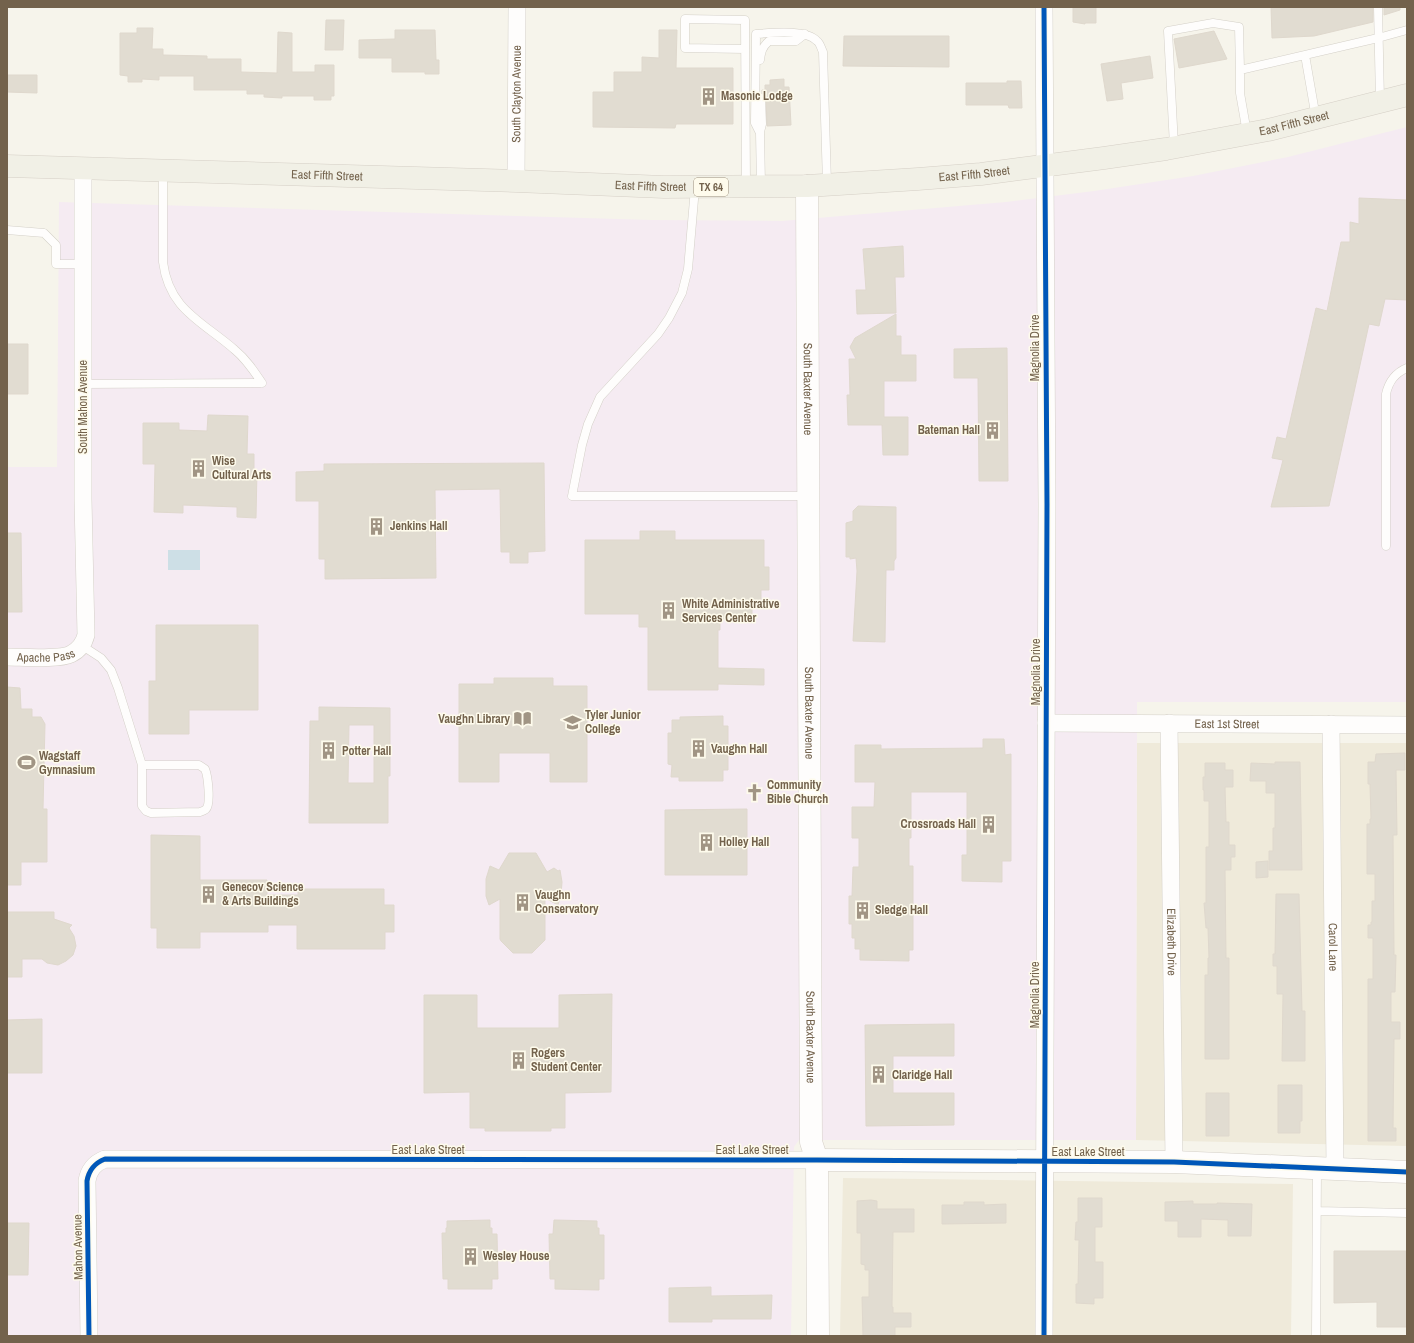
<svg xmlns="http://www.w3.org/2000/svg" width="1414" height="1343" font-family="'Archivo Narrow',sans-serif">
<rect width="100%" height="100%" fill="#f6f4eb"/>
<path fill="#efeada" d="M1137,743H1407V1146L1136,1140Z
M843,1178L1293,1184L1291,1336H840Z"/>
<path fill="#f5ebf2" d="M1407,127V702H1137L1136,1140H799L794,1147L791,1336H7V467H57L59,202L652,220L782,221L1006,202L1094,191L1193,176L1288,157Z"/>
<path fill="#cddfe6" d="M168,550H200V570H168Z"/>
<path fill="#e1dcd1" stroke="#dfd8cd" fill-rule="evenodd" d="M1073,7H1096V23H1085V24L1073,22Z
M1271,7H1373V22L1314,36L1272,38Z
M1384,7H1400V10L1384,15Z
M326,20H344L343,50H325Z
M137,28H153L152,49H163V55L207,56V59H241V72L277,73L278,32L292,33V72H315V65H334V96H331V100H314V96H282V98L264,97V94H247V90H194V76H159V80L142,79V82H128V76L120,75V33H137Z
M395,30H435L436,60H439V74H425V72H392V58H359V40L395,39Z
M659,30H677L676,68H733V124H676L675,128L593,127V92H614V72H642V57L659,58Z
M1214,31L1227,59L1179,68L1174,39Z
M844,36H949V67L843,66Z
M1150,56L1153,78L1121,83L1123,99L1107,101L1101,64Z
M7,75H37V93L7,92Z
M784,79V87H789L791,125L767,126L766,98L765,95L762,93V90H765V85H770V80Z
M1007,81H1021L1022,108H1009L1008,105H966V83H1007Z
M1359,198L1407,200V300L1385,299L1379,326L1369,324L1329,506L1271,507L1283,460L1272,458L1277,437L1286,439L1316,308L1327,311L1341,242H1350V222L1359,224Z
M903,246L904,277H895L896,313L857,314L856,290H866L863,249Z
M896,314V336H901V355H916V381H884V417H908V455H883L882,425H848L847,395H850L849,359H856L850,347L855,338Z
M7,344H28V394H7Z
M1007,348L1008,481H979L978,378H954V349Z
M208,415L248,416L247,454H254V471H257L256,518L237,517V507L183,505V513L154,512L155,464H143V423H179V430L207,431Z
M544,463L545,551L528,552V563H510V552H501L500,489L435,490L436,578L325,579V559H319V501H296V472L324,471V464Z
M858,506L896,507V558L894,561V570H886L885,642L853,641L857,571L856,558L850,559V557H846V523L853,521V511Z
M640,531H675V540H764V567H769V590H761V607L752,608V619H720V630H718V668L764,669V685L718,684V690H648V627H639V614H585V540H640Z
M7,533H21L22,612H7Z
M156,625H258V710H189V734H149V681H156Z
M494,678H553V686H587V782H550V753H499V782H459V684H494Z
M7,687L20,688L21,709H32V717H41L45,724L43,809H47V862H21V885H7Z
M319,707L390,708V776H388V823H309L310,721H319ZM349,725H374V783H348Z
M723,716V726H728V770H723V781H679V777H671L672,765L668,764V733H672V720H680V717Z
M983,739H1004L1005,755L1011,754V861H1002V882L962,881V855H967V792H911V838H909V866H913V950H909V961L860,960V949H855V938H852V924H849V896H852L853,867H859V838H852V807H874L875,782H855V745H881V749L983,748Z
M1405,753V770H1396L1397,835H1393L1394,955H1396L1395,992H1391V1022H1400V1039H1394L1393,1128H1396V1141H1368V979H1373V938H1368V925H1371V922H1372V901H1375V874H1367V824H1370V819H1371L1370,784H1368V762H1375L1376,754Z
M1275,762H1300L1302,870H1269V851H1273V828H1275V793H1266V781H1250L1251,763L1275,764Z
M1205,763H1225V770H1233V787H1225L1226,822H1229V845H1235V857H1231V870H1225L1226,958H1229V1059H1205V975H1208V958H1209L1208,928H1206L1204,903H1206V847H1209V801H1204V790H1203V777H1205Z
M747,809V875H665V810Z
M151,835L200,836V880H267V895H298V889H384V905H394V932H385V949H297V925H268V932H200V948H157V928H151Z
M509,853H536L547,872L554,868L558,871L560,870L562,882L561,895L558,905L545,898V940L532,953H513L501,941L500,939V899L489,905L486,896V879L490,866L499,870Z
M1268,861V877L1256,878V862Z
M1276,894H1299L1302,1011H1305V1061H1282L1283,994H1277V966H1273V954H1275Z
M7,912H54V919L72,925L69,928L74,936L76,946L73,955L66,961L58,965L47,963L42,959H22V977H7Z
M612,994L611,1092L565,1093V1128H551V1131H485V1128H470V1092L424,1093V995H477V1028H559V995Z
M42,1019V1073H7V1020Z
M954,1024V1056H893V1093H954V1125L866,1126L865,1025Z
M1278,1085H1302V1121H1300V1133H1278Z
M1206,1093H1229V1136H1206Z
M1078,1198H1102V1227H1095V1262H1103V1298H1094V1304L1076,1303V1284H1078L1079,1240H1075L1076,1222H1078Z
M871,1200L877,1201V1209H914V1232H893L892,1307H893V1313H911V1327H895V1336H863L862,1297H869V1270H865V1265L861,1264V1233H857V1201Z
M1193,1201V1204H1217V1203L1252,1204L1251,1236H1228V1220L1201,1219V1237H1178V1221H1165V1202Z
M964,1202H984V1205L1006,1204V1223L942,1224V1205H964Z
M490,1220V1228H492V1234H497L498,1279H492V1289H448V1279H443L442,1233H446V1228H447V1221Z
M554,1220L597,1221V1228H599V1235H604V1279H599V1290L555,1289V1279H550L549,1234H553Z
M7,1223H29L28,1275H7Z
M1334,1251H1406L1407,1327H1377V1302L1334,1303Z
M711,1287V1296L772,1295L771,1319H712V1322H669V1288Z"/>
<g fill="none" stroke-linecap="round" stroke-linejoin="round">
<defs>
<path id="lane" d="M1378,7L1380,101
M745,49L685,48V19L745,20L746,186
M1305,55L1316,118
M760,60C761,52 762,47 769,41H796L805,34
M760,132L762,124L761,98
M1247,133L1240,93V70L1378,38L1407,30
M1174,146L1168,31L1213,23L1239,27L1240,70
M163,171V262C169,310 202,321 235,350C246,359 254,371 262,383
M761,185L760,133L755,123L756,34C771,33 806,29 817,41C820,43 821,48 823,52L827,183
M695,188L688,269L682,293L669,318L658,334L600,397L588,424L582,445L572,496H808
M7,230L44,233L56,245V264H82
M83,384L262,383
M1386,546V394C1389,381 1395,373 1407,368
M81,645L101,658L111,670L118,688L142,765H199L205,769C208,776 211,804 206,809C206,810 200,812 200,812L151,813L146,811L142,806V765
M1317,1211L1407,1213
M1316,1336L1317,1169"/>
<g id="street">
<path d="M1044,7L1047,504L1044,1336"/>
<path id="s1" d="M516,181L517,7"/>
<path id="s2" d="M7,657C22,657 59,660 71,654C79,650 84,643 86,635L83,499V168"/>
<path id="s3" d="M1046,723L1407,725"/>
<path id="s4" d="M1169,723L1174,1162"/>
<path id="s5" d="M1331,724L1335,1169"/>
<path d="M89,1336L87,1181C89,1169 95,1163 105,1159L817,1160"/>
</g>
<g id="secondary">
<path id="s6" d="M807,186L811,1142L817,1160L818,1336"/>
<path d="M817,1160L1174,1162L1407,1172"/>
</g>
<g id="primary">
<path id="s7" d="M7,166L516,181L664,187L807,186L918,179L981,174L1104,158L1166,149L1268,130L1407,95"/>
</g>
</defs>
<use href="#lane" stroke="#d4d0c8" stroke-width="9"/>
<use href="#street" stroke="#d4d0c8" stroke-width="18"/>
<use href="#secondary" stroke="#d5d0c8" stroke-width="23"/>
<use href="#primary" stroke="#d5cfc6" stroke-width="23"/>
<use href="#lane" stroke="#fefdfc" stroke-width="8"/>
<use href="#street" stroke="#fefdfc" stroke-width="17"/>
<use href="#secondary" stroke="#fefdfc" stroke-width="22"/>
<use href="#primary" stroke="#f1f0e6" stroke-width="22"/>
<defs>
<path id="cycleway" d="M1044,7L1047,504L1044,1336
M89,1336L87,1181C89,1169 95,1163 105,1159L817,1160L1174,1162L1407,1172"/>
</defs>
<use href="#cycleway" stroke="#fefbec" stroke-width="8"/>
<use href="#cycleway" stroke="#0057b8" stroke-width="5"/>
</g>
<defs>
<symbol id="building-bare" viewBox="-9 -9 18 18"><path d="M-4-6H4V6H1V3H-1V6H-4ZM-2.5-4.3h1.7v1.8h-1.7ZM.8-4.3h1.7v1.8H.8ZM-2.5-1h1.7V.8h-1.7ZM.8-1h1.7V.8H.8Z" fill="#a19584" stroke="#fefbec" stroke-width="2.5" paint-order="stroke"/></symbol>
<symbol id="library-bare" viewBox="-9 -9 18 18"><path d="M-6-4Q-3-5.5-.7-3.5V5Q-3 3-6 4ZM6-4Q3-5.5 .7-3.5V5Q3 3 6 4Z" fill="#a19584" stroke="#fefbec" stroke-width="2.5" paint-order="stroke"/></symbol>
<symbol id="university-bare" viewBox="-9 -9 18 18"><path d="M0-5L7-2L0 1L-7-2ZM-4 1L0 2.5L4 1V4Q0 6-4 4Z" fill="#a19584" stroke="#fefbec" stroke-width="2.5" paint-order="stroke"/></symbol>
<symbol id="stadium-bare" viewBox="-9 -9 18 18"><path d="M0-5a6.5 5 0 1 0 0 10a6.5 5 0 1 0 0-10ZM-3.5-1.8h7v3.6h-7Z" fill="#a19584" stroke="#fefbec" stroke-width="2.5" paint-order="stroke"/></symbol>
<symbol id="church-bare" viewBox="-9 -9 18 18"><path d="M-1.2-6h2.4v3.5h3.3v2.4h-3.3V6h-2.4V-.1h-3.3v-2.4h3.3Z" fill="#a19584" stroke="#fefbec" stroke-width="2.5" paint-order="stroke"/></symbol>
</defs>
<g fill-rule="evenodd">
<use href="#building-bare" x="696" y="84" width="25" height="25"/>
<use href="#building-bare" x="980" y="418" width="25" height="25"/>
<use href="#building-bare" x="186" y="456" width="25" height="25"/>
<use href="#building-bare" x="364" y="514" width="25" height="25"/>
<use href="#building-bare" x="656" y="598" width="25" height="25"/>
<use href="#library-bare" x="510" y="706" width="25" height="25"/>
<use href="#university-bare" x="560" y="710" width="25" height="25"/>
<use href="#building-bare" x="686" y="736" width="25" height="25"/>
<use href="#building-bare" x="316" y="738" width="25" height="25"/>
<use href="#stadium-bare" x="14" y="750" width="25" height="25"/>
<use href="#church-bare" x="742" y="780" width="25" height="25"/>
<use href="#building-bare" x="976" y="812" width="25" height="25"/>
<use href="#building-bare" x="694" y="830" width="25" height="25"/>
<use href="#building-bare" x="196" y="882" width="25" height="25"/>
<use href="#building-bare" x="510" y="890" width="25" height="25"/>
<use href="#building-bare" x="850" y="898" width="25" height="25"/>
<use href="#building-bare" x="506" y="1048" width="25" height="25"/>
<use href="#building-bare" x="866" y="1062" width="25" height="25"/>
<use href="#building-bare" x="458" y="1244" width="25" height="25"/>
</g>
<g text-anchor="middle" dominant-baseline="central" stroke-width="3" stroke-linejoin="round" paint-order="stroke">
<rect fill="#fefbec" stroke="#9d907c" stroke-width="1" x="694" y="178" width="34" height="18" rx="3"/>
<g font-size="11" font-weight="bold" fill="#73624c">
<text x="711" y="187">TX 64</text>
</g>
<g font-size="12" fill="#73624c" stroke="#fefbec">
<text stroke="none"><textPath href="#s1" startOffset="87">South Clayton Avenue</textPath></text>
<text stroke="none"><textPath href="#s7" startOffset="1292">East Fifth Street</textPath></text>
<text stroke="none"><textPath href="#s7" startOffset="968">East Fifth Street</textPath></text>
<text stroke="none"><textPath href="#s7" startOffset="320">East Fifth Street</textPath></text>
<text stroke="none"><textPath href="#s7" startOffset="644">East Fifth Street</textPath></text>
<text transform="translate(1035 348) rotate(-90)">Magnolia Drive</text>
<text stroke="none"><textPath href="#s6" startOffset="203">South Baxter Avenue</textPath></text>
<text transform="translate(83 407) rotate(-90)">South Mahon Avenue</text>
<text stroke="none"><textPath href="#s2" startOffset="39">Apache Pass</textPath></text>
<text transform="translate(1036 672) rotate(-90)">Magnolia Drive</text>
<text stroke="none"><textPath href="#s6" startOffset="527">South Baxter Avenue</textPath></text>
<text stroke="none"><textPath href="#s3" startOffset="181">East 1st Street</textPath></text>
<text stroke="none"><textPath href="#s4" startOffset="219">Elizabeth Drive</textPath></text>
<text stroke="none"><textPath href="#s5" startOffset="223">Carol Lane</textPath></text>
<text transform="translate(1035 995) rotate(-90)">Magnolia Drive</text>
<text stroke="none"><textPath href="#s6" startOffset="851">South Baxter Avenue</textPath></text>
<text x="428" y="1150">East Lake Street</text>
<text x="752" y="1150">East Lake Street</text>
<text x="1088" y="1152">East Lake Street</text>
<text transform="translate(78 1247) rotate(-91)">Mahon Avenue</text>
</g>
<g font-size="12" font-weight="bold" fill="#73624c" stroke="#fefbec" text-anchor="start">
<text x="721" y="96">Masonic Lodge</text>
<text x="980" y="430" text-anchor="end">Bateman Hall</text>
<text x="212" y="461">Wise<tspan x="212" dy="14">Cultural Arts</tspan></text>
<text x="390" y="526">Jenkins Hall</text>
<text x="682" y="604">White Administrative<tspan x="682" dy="14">Services Center</tspan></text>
<text x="585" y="715">Tyler Junior<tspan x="585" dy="14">College</tspan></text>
<text x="510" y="719" text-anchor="end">Vaughn Library</text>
<text x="711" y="749">Vaughn Hall</text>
<text x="342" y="751">Potter Hall</text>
<text x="39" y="756">Wagstaff<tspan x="39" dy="14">Gymnasium</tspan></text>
<text x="767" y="785">Community<tspan x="767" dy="14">Bible Church</tspan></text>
<text x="976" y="824" text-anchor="end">Crossroads Hall</text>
<text x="719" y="842">Holley Hall</text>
<text x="222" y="887">Genecov Science<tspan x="222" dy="14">&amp; Arts Buildings</tspan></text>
<text x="535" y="895">Vaughn<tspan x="535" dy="14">Conservatory</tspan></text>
<text x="875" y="910">Sledge Hall</text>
<text x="531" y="1053">Rogers<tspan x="531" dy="14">Student Center</tspan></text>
<text x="892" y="1075">Claridge Hall</text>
<text x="483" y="1256">Wesley House</text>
</g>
</g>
<rect width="1414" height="1343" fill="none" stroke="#73624c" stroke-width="16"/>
</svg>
